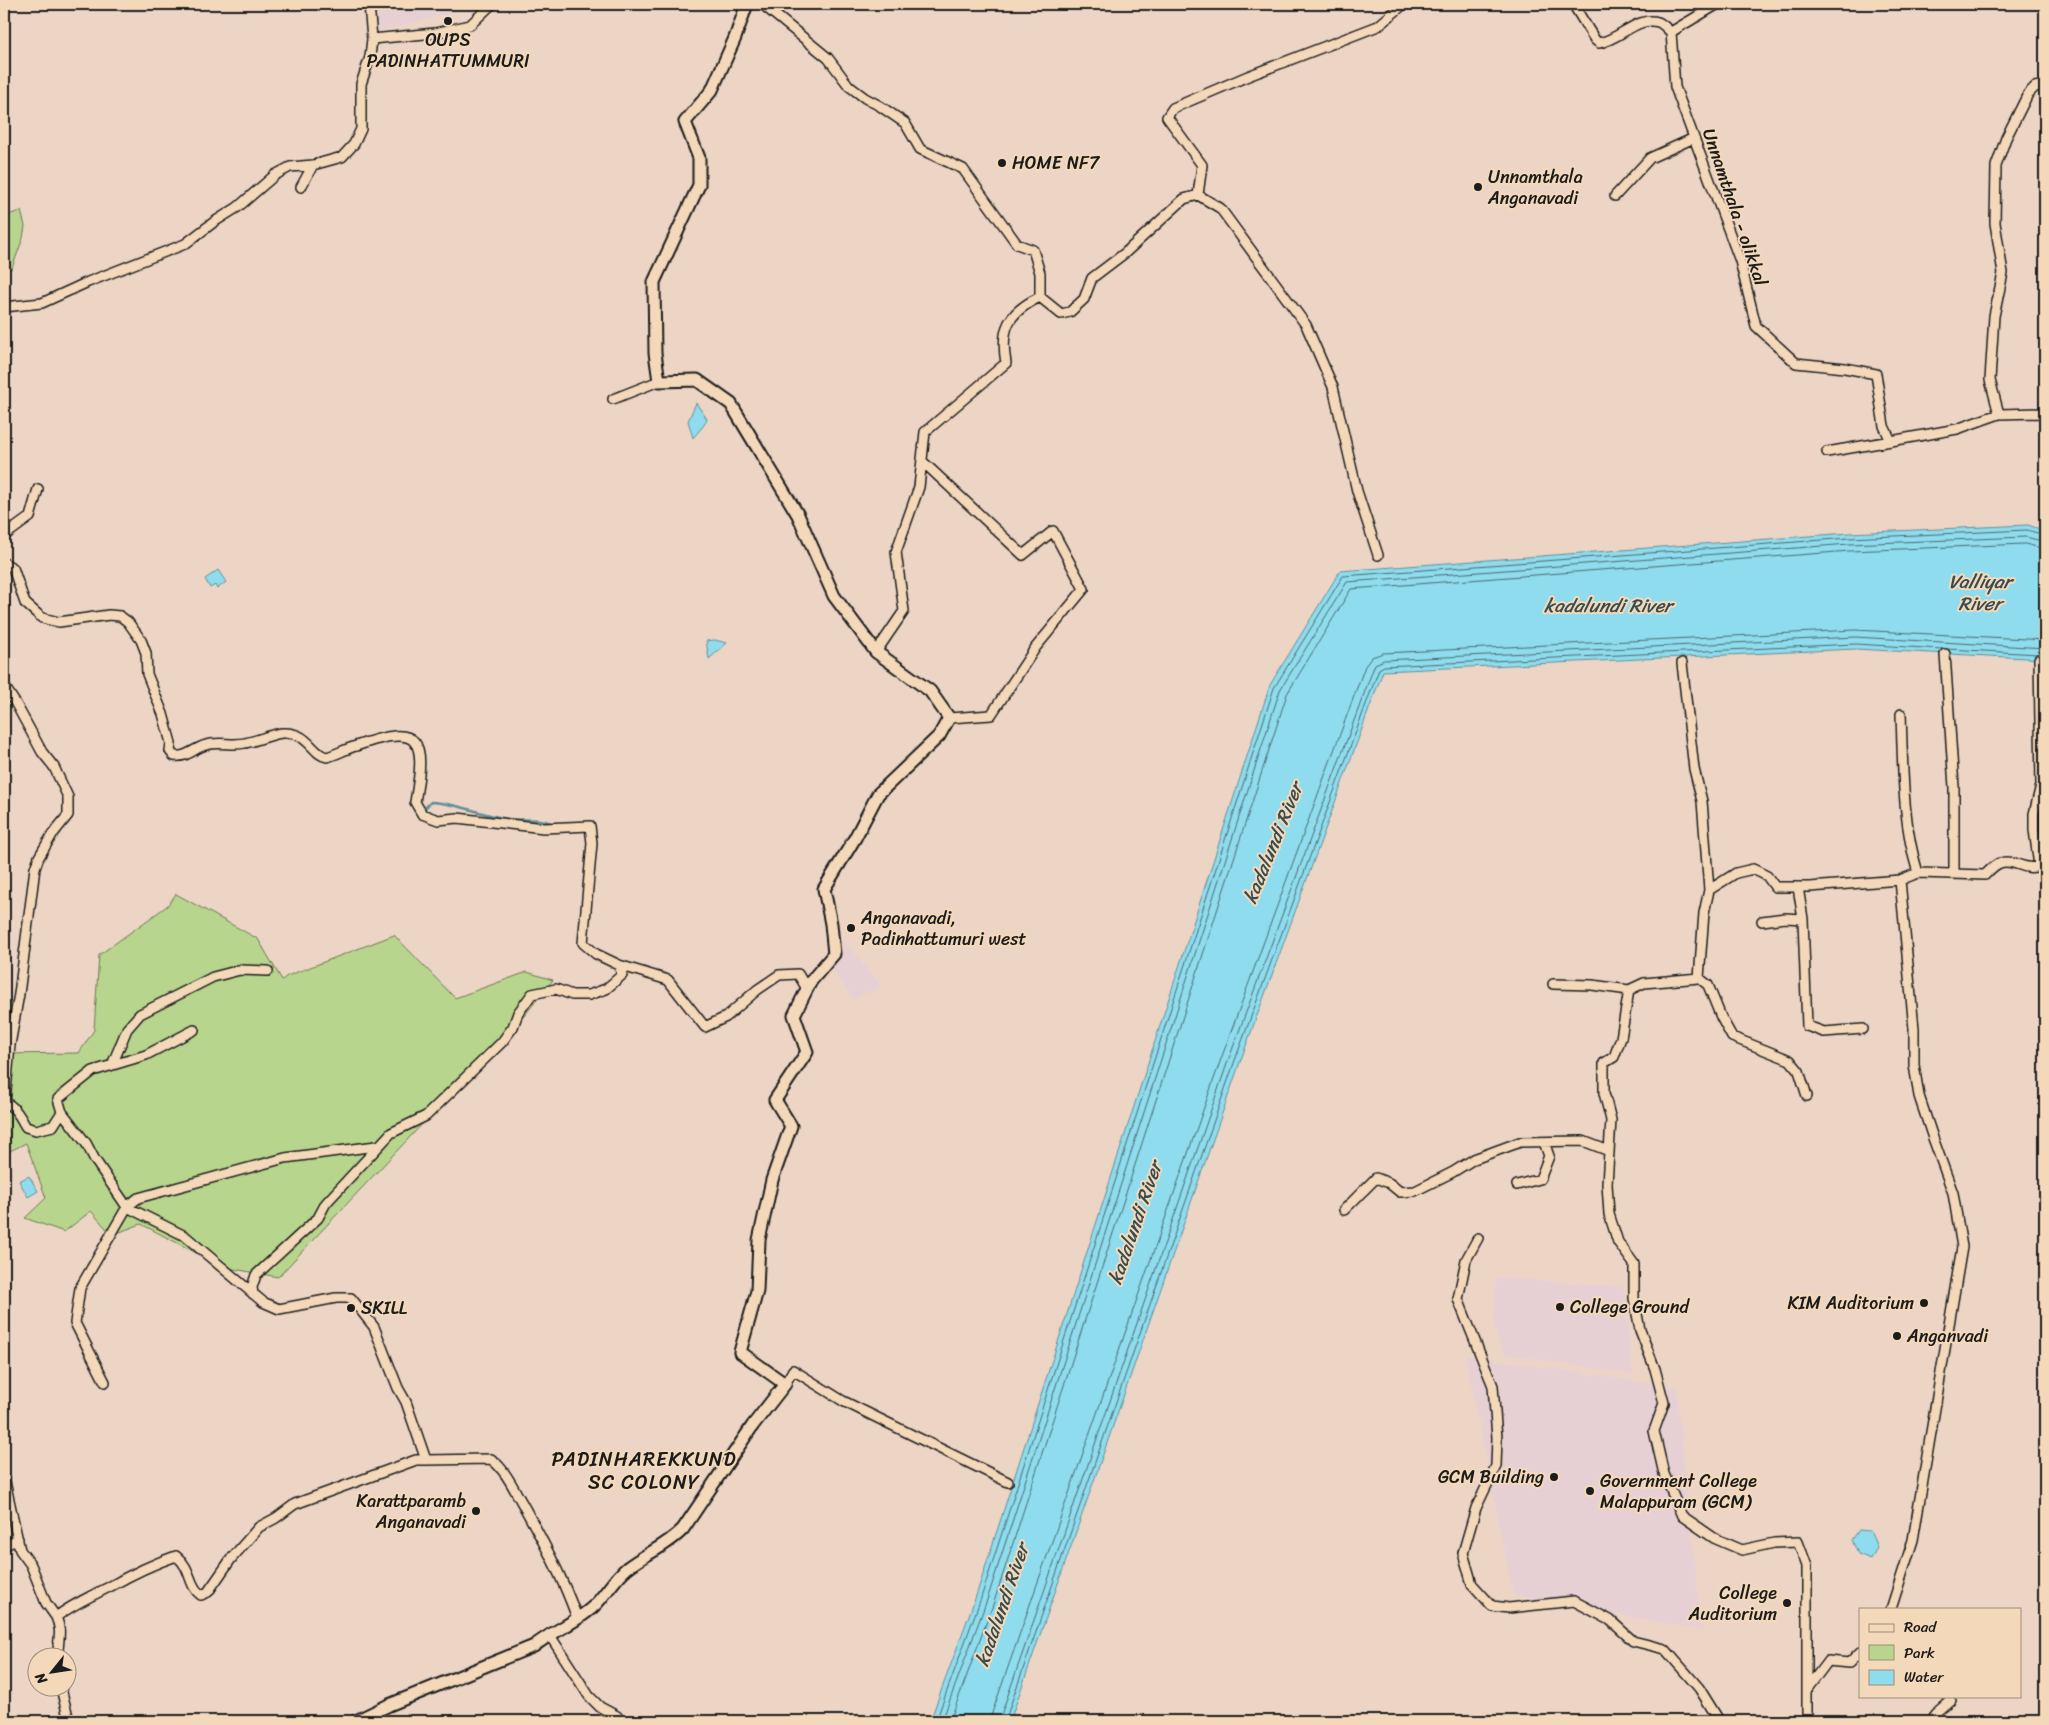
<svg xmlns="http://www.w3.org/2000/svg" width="2049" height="1725" font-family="Sriracha,sans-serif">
<rect width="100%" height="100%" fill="#edd5c6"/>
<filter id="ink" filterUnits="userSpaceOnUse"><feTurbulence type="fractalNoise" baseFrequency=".02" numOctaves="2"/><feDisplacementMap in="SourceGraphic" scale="10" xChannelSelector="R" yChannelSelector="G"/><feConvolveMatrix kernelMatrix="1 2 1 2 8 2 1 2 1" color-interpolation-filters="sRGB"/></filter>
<g filter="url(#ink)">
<path fill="#e6d0d4" d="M369,4H486L375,32Z
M846,943L881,986L854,999L828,966Z
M1496,1277L1624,1287L1633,1374L1504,1354L1494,1327Z
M1465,1355L1676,1387L1702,1631L1513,1595Z"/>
<path fill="#b8d58d" stroke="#6a7854" d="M21,211L25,226L23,238L12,268L4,273V216Z
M176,894L258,939L282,980L287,976L394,935L455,998L527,972L553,980L524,1016L278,1277L223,1267L141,1224L112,1235L91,1211L64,1232L25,1218L46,1198L26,1143L4,1154V1054L79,1053L94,1030L99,955L167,906Z"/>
<path fill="#8edced" stroke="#608f99" d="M696,403L707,419L704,425L693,438L688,421Z
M2028,525L2045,531V659L1855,649L1383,671L1239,1065L1010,1721H930L976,1596L1270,685L1340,571L1849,533Z
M218,570L226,582L217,589L215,585L210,588L205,579Z
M715,640L727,643L709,659L706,641Z
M29,1176L38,1191L28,1197L19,1181Z
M1859,1530L1870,1531L1877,1547L1871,1559L1858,1554L1852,1540Z"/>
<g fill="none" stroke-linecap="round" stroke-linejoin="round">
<path stroke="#4a6970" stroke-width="1" d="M1948,649L2038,654
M936,1721L981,1598L1274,688L1343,576L1849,538L2027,530L2045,535
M942,1721L987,1600L1280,690L1347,582L1849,544L2026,537L2045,542
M950,1721L994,1602L1287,694L1351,589L1850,551L2025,544L2045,549
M991,1721L992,1713L1221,1059L1365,666L1372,657L1383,653L1855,630L2045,640
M999,1721L1228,1061L1375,664L1384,660L1855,637L2045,648
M1005,1721L1234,1063L1379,669L1384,666L1855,644L1943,649"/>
<path stroke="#608f99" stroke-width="2.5" d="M423,810L431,802C457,803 482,815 508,819C523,821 538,817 551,823"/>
<defs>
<path id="street" d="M762,4L828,58L849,86L865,98L880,106L905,123L920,149L963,169L1017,244L1033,250L1040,273V297C1008,312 1000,329 1006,363L925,432L919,487L896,552L904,611L876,652
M1573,4L1595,40L1599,43C1619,40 1637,16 1658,22C1662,23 1667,29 1671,32L1675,87L1740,261L1756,326L1796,363L1845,368L1876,374L1884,426L1891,441L1957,429L1999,414
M1671,32L1718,4
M372,39L435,33L470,25L492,4
M2045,85L2035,87L2028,94L2006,138L1996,166L1995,223L2003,273L1994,316L1990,380L1999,414L2045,413
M301,187L313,165
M1198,195L1202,165L1167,117L1173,108L1248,76L1378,26L1404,4
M1615,196L1650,158L1694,138
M1040,297L1061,314L1070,312L1084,299L1092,278L1125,253L1184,199L1198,195L1220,208L1306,325L1333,387L1357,491L1378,555
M4,307L42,303L88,282L185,244L214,222L238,207L275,175L290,167L313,165L342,157L354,144L361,129V84L370,57L372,39L369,4
M613,399L659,381
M1827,452L1891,441
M922,461L1023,555L1053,531L1084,589L1036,647L991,715L949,718
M4,536L30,517L38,489
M4,563L13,568L25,603L42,618L59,622L109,615L120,616L128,622L141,640L146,653L147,674L163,714L171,743L170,751L174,756C187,758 194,748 206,745C219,741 232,746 245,743C257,741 271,734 282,733C309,731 312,755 327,757C337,754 346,749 356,746C422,722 426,740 415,802L422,814L438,820L457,818L544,828L590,826L592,843L583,943L596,954L619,965L668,980L705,1027L726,1017L757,990L779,975L798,974L807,989
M1945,654L1954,787V873
M1682,663L1694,769L1702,801L1709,890
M4,686L16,704L42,752L54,767L68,797V815L52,835L39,857L35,868L19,994L10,1045L5,1103
M1901,714C1903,767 1902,821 1918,873
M1798,887L1803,919L1807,1026L1824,1032L1863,1029
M1762,921L1785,918L1803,919
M1699,978L1708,985L1721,1017L1732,1037L1790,1060L1799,1071L1807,1096
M1553,984L1592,985L1629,990
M194,1030L146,1055L93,1071L58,1099L62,1112L86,1143L95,1160L127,1207L185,1236L263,1302L279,1309L336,1298H351L374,1327L398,1388L406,1402L426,1460L491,1459C505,1469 514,1489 522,1503C543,1541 563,1578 577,1618
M112,1065L127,1029L140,1014L213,977L240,970L268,971
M4,1102C15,1106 20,1117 26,1127L36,1130L53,1126L62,1112
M1517,1185L1540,1179L1549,1156L1544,1142
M1344,1210L1376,1178L1389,1183L1400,1192L1415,1191L1453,1172L1474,1159L1520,1142L1583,1141L1609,1151
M1478,1238L1466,1260L1458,1299L1493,1386L1497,1438L1496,1466L1476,1508L1463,1553L1472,1584L1492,1606L1509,1608L1574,1601L1610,1620L1633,1641L1665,1649L1699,1688L1717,1717V1721
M253,1294L252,1287L256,1275L318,1218L326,1203L391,1133L426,1116L502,1042L513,1027L518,1013L532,994L556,989L572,995H589L606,989L622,975L619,965
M105,1382L75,1323L80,1288L127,1207L138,1198L285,1158L376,1146L374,1149
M785,1384L793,1370L843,1401L1008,1482
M4,1477L20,1550L31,1565L46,1603L56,1617C73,1604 92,1596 111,1586C132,1574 153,1564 176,1556C192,1568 188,1586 201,1595L208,1592L231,1559L259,1527L276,1518L295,1504L416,1460H426
M4,1546L18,1539
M1891,1609L1913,1540L1962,1247L1953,1193L1933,1138L1919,1096L1914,1065V1029L1900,880
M56,1617C63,1633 57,1641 58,1658
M549,1634L589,1696L600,1707L617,1716
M61,1688L69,1721
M1807,1689L1828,1661L1849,1663L1860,1652
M1806,1721L1807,1717V1566L1798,1542L1774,1543L1742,1550L1714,1538L1682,1516L1664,1474L1654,1431L1664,1403L1655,1369L1640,1330L1634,1298V1264L1618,1242L1609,1214L1607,1184L1611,1120L1604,1093V1063L1614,1057L1621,1038L1629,990L1644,983L1699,978L1704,913L1709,890L1736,873L1753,869L1767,876L1775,887H1810L1900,880L1918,873L1985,875C1989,871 1994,865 2000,863C2012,858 2026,872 2039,866L2034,830V814L2041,785L2039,659
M1931,1721L1935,1713L1950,1700"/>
<path id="secondary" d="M356,1721L389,1705L534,1646C553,1631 577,1622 594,1606C606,1594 614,1579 627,1568C645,1554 667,1546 683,1529L753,1425L785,1384L740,1352L757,1291L759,1240L772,1180L791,1126L775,1100L807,1052L794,1015L811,981L834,954L831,924L824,889L855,838L878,794L939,736L949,718L930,691L876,652L834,596L798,515L731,404L697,380L659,381L655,353L654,282L699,185V158L685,122L712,90L735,38L747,4"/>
</defs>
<use href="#street" stroke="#1c1c1c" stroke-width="12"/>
<use href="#secondary" stroke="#1c1c1c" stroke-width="15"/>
<use href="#street" stroke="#f3d9ba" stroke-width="9"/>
<use href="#secondary" stroke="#f3d9ba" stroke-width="11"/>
</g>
</g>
<g fill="#1c1c1c" stroke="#f3d9ba" stroke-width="2">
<circle cx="448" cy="21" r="5"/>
<circle cx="1002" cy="163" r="5"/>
<circle cx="1478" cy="187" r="5"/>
<circle cx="851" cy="928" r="5"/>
<circle cx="1924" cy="1303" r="5"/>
<circle cx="1560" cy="1307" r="5"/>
<circle cx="351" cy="1308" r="5"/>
<circle cx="1897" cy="1336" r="5"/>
<circle cx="1554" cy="1477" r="5"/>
<circle cx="1590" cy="1491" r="5"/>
<circle cx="476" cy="1511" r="5"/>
<circle cx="1787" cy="1603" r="5"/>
</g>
<g text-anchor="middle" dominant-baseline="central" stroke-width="4" stroke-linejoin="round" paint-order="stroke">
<g font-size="18" fill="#1c1c1c" stroke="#f3d9ba" text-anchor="start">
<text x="448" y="40" text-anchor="middle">OUPS<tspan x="448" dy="21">PADINHATTUMMURI</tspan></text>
<text x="1012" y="163">HOME NF7</text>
<text x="1488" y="177">Unnamthala<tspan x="1488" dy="21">Anganavadi</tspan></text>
<text x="861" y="918">Anganavadi,<tspan x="861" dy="21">Padinhattumuri west</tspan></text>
<text x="1914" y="1303" text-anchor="end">KIM Auditorium</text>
<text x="1570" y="1307">College Ground</text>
<text x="361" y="1308">SKILL</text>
<text x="1907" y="1336">Anganvadi</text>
<text x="1544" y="1477" text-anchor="end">GCM Building</text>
<text x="1600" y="1481">Government College<tspan x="1600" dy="21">Malappuram (GCM)</tspan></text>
<text x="466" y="1501" text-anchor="end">Karattparamb<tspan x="466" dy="21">Anganavadi</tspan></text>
<text x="1777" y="1593" text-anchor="end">College<tspan x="1777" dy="21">Auditorium</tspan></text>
</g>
<g font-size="18" fill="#1c1c1c" stroke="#f3d9ba">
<text transform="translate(1735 207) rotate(71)">Unnamthala - olikkal</text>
</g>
<g font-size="19" font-style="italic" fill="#384c50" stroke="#f3d9ba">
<text x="1980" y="581">Valliyar<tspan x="1980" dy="22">River</tspan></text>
<text x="1608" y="605">kadalundi River</text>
<text transform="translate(1273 843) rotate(-68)">kadalundi River</text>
<text transform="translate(1135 1223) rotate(-71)">kadalundi River</text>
<text transform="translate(1002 1605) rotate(-71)">kadalundi River</text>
</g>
<g font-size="20" letter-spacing="1" fill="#1c1c1c" stroke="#f3d9ba">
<text x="644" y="1459">PADINHAREKKUND<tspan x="644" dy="23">SC COLONY</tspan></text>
</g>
</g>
<rect width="2049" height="1725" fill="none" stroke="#f3d9ba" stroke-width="20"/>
<rect x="10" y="10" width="2029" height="1705" fill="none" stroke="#1c1c1c" stroke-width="2" filter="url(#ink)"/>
<rect x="1859" y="1608" width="162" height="90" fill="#f3d9ba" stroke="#9d8d7b"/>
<rect x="1869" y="1624" width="25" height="8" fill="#f3d9ba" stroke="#9d8d7b"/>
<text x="1904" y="1632" font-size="15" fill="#1c1c1c">Road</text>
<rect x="1869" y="1645" width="25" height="15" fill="#b8d58d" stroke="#9d8d7b"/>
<text x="1904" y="1658" font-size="15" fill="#1c1c1c">Park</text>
<rect x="1869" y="1670" width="25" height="15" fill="#8edced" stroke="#9d8d7b"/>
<text x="1904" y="1682" font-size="15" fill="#1c1c1c">Water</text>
<g transform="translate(52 1672) rotate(240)"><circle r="24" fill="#f3d9ba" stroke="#9d8d7b"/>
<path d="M0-4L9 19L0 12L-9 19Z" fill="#1c1c1c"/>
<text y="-8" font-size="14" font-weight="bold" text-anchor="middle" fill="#1c1c1c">N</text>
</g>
</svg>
